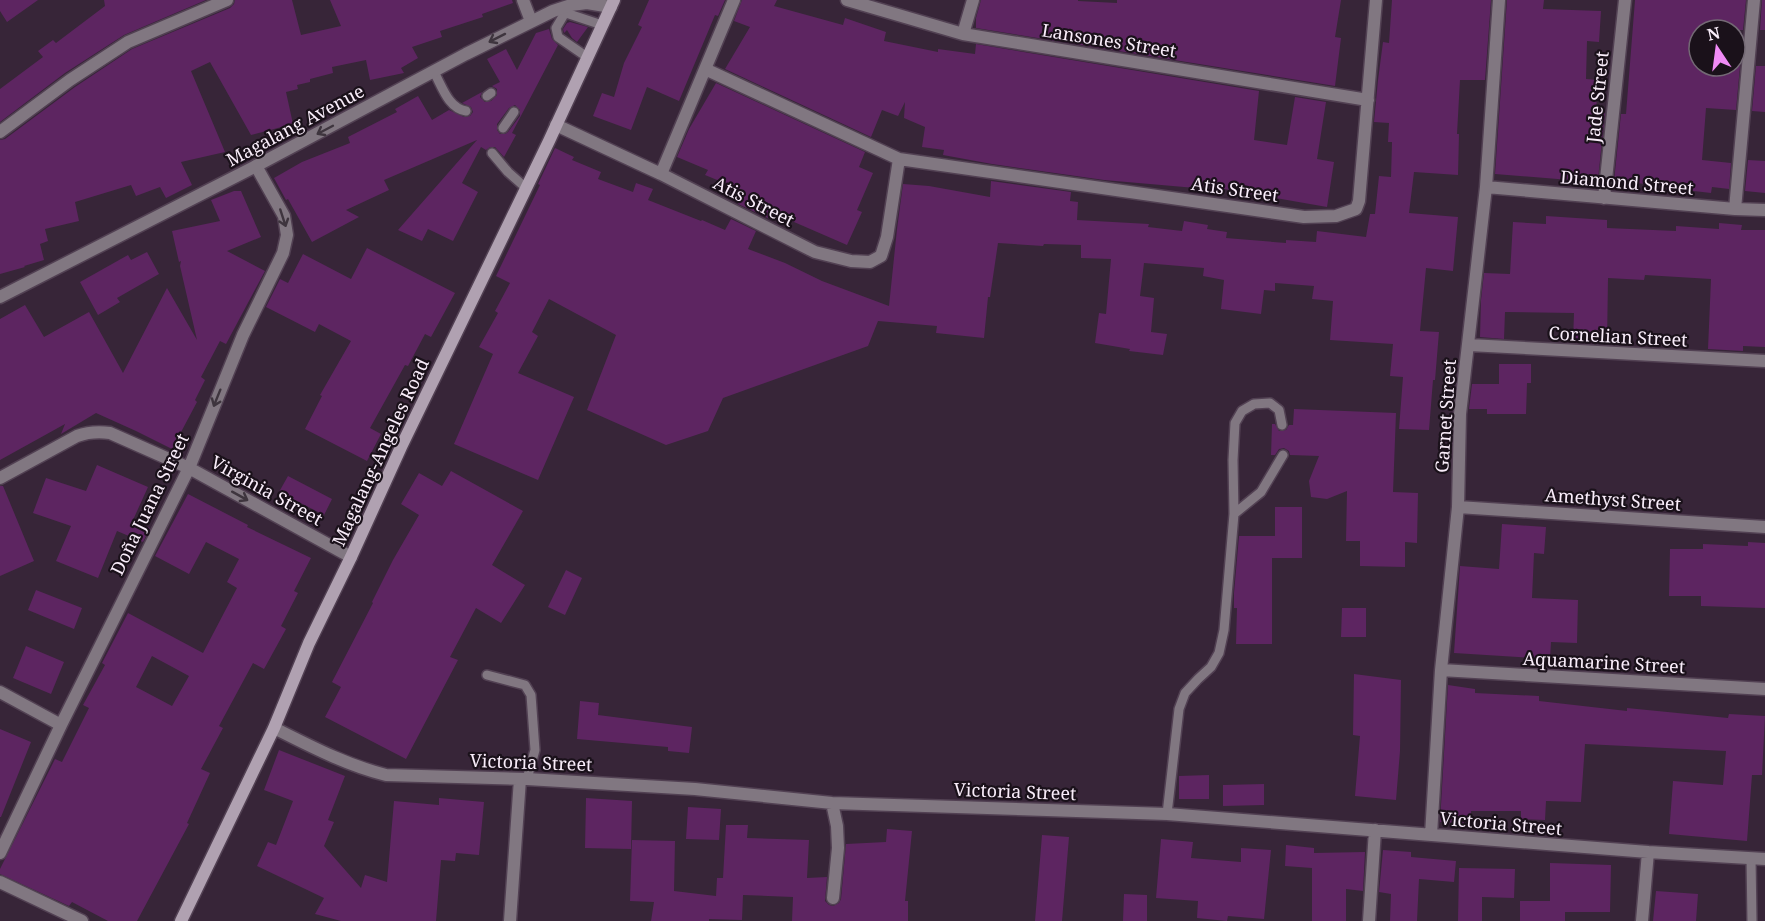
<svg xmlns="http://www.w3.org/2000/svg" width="1765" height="921" font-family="'Noto Serif',serif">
<rect width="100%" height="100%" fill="#372538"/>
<path fill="#5d2561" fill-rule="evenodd" d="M0,0H38L7,22L0,11Z
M104,0H206L124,35L65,73L0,122V89L43,57L38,51L53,40L56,43L105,6Z
M235,0H292L301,35L341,26L330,0H512L513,3L482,14L483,17L440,31L442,37L412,47L418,58L401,68L404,73L370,80L366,60L332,67L333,73L310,79V82L297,85L298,89L286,92L293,124L251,135L210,62L191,71L225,152L181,162L192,185L166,198L160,187L136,196L131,185L75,202L79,221L45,229L48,241L40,244L44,260L24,266L25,267L0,274V140L5,139L75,87L132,49L230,8L234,4Z
M649,0H725L718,16L715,15L679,101L647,87L631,130L593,116L602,93L614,97L624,63L642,27L638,25Z
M742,0H777L774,6L843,25L845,18L886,32L884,41L938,52V49L975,54L976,44L1259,91L1254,140L1287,145L1295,97L1326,102L1317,159L1334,162L1327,207L1207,186V189L1104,180L992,164L943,155L944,150L922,147L925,127L904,118L905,102L898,116L882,110L871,137L725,69L750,27L734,21Z
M981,0H1078V1L1117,3V0H1341L1335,37L1341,38L1335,86L976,28V18Z
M1392,0H1491L1485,80H1460L1457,134H1459L1458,175L1414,172L1409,213L1458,217L1453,271L1426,268L1420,331L1439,332L1435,380H1433L1429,430L1399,429L1403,377L1390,376L1393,344L1330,340L1333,301L1312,299L1314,286L1275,283V291L1264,290L1261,314L1221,309L1224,280L1203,276L1204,268L1144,263L1140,296L1154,298L1151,332L1167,334L1163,355L1129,351L1130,349L1095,343L1099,313L1106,314L1111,259L1081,258V245L1044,244L1043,246L998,243L990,297H988L984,338L936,333L937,326L878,321L868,346L723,398L708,431L666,445L587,410L616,335L549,299L532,332L538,336L518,373L574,397L538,480L454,444L493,354L479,347L498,313L495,311L510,283L496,276L540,185L538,184L555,148L574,157L572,160L601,172L598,179L633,192L636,183L653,189L648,200L701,221L702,220L725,230L731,219L756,231L748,249L785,263L822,281L889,306L897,229L903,184L929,186L990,197L991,181L1071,192L1070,201L1078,202L1077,220L1149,224L1148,227L1182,231L1184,221L1208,225L1207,229L1227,232L1226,238L1286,243V240L1316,242L1317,231L1366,237L1370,214H1375L1379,176L1391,177L1392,142H1388L1389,123L1374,122L1378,80L1383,42L1389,43Z
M1507,0H1544L1543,9L1601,11L1599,42L1587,41L1586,79L1598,80L1596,112L1605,113L1598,179L1583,178L1582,181L1495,174Z
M1635,0H1746L1743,30H1699V66H1740L1736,110L1706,108L1702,160L1731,163L1729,189L1712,187L1711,193L1668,188V186L1614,181L1621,114H1626Z
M1762,0H1765V30H1760Z
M570,22L588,27L577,42L572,38L567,30L564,33L563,29L567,23Z
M549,29L552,39L558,45L512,133L516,135L504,157L495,147H490L486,150L481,147L462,183L478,192L453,241L428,229L422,241L398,230L477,140L384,180L389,190L346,210L359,217L312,242L288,199L286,200L274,178L302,162L350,143L348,137L397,112L395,109L418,96L432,120L449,110L464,117L470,116L473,112L471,107L462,103L482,92L480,97L485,102L491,101L497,95V89L492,86L500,82L487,59L506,49L517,70L536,33ZM515,105L520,110V116L508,132L505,134H500L497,130V124L509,108Z
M1756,66H1765V112L1752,111Z
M716,83L865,152L859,167L873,173L857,210L862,212L847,245L771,212L768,218L738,204L744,191L705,175L708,170L677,157L689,129Z
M1748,160L1765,161V193L1745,191Z
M234,191H241L261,237L227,251L265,271L226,344L220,341L201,377L205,380L195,400L197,402L172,449L136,431L96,413L61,434L65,424L0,460V319L25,305L44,337L89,312L123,373L167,288L197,340L180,266L181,261L179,262L172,231L220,221L211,200Z
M1546,216L1607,220V228L1676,231V226L1719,229V223L1742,225L1741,230H1765V347L1743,346V351L1708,349L1711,279L1645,275L1644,280L1608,278L1607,344L1573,342L1574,313L1505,312L1504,339L1480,337L1481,300L1484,273L1510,274L1513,222L1546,224Z
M367,248L455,293L431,337L425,334L408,366L405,365L370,428L381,434L367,461L305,429L322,396L320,395L351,341L319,324L315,332L266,307L280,279L288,283L303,254L351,279Z
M147,252L159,274L117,298L120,302L98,315L80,282L128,255L131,260Z
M1499,364H1531V383H1527L1526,414H1487V409H1469L1472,384H1499Z
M1294,409L1396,413L1393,492L1418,493L1417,543L1405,542V567L1360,566V541H1346L1347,491L1327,499L1311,497L1309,481L1319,456L1290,455L1289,451L1284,448L1279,449L1275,455H1271L1272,424H1275L1279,431L1286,430L1289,425H1293Z
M97,465L148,487L133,520L150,528L143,542L117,531L98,578L56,561L71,526L33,513L46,478L86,491Z
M451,471L523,511L492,565L525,585L501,623L476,608L450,657L458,660L406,759L325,717L341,687L332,682L373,603L372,602L393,560L419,515L401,504L419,473L442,486Z
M288,476L332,499L324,515L279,492Z
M0,486H3L34,561L0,576Z
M188,494L248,525L247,527L311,558L294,591L298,593L281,626L286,629L264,669L253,663L219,726L223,728L201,769L210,773L187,823L189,824L137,921H108L72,902L69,906L0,874V869L55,759L62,762L89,708L83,705L105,665L102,663L128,613L203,653L237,588L227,582L239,559L206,542L189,574L155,556ZM152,656L189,676L172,706L136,687Z
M1275,507H1302V558H1272V644H1236L1237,608H1234V593L1239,536H1275Z
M1502,524L1546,527L1544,554L1534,553L1532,598L1578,600L1577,643L1551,642L1550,659L1454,653L1460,566L1499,569Z
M1748,542L1765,543V608L1701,606V596H1669L1670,549H1703V544L1748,546Z
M566,570L582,578L565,615L548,607Z
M36,590L82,608L74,629L28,610Z
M1342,608H1366V637H1341Z
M26,646L64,662L51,694L13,678Z
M1354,674L1401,680L1400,751L1396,800L1355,796L1360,736L1353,735Z
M1448,685L1475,689V693L1539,696V701L1627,711V708L1728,718L1729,714L1765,716L1762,775H1752L1747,841L1669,834L1673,781L1723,785L1726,751L1585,744L1581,802L1546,801L1545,820L1521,819V811H1471V823L1440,822Z
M580,701L599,703L598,715L692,727L689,753L668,751V747L577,739Z
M0,729L31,742L1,817H0Z
M279,750L345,776L328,820L334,822L324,846L361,888L365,875L387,882L394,801L439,805V798L484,802L479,855L456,853L455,861L441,860L436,921H341L315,914L324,898L257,866L268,842L276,845L293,801L264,790Z
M1209,775V799H1179V776Z
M1264,784V805L1223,806V785Z
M586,798L632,801L631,849L585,848Z
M688,807L721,809L719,840L686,839Z
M726,825H748L747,838L809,840L807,878L827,877L825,901L829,905L833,906L839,903L841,899L846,844L886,842L887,829L912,831L905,901H908V921H792L793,897L743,895L742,920L709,919V921H651L654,902L630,901L632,840L675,841L674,891L716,896L717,878H723Z
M1042,835L1069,837L1062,921H1035Z
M1161,839L1193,842L1191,858L1241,862V848L1271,850L1264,919L1228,916L1227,921L1197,918L1198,901L1156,898Z
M1286,845L1314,848V853L1365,852L1363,891L1346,889V921H1312V868L1285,866Z
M1383,850L1411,852V857L1456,861L1454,882L1419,879L1417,921H1390L1391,894L1379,892Z
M1550,863L1611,865L1610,912H1565V921H1520V901H1550Z
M1459,868L1515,869L1514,898L1482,897V921H1458Z
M1656,891L1698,894L1696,921H1653Z
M1124,894L1147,895V921H1123Z"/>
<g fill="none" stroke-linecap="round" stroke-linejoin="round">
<defs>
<path id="service" d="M569,6L556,28L558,37L587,57
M566,13L602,25
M434,72C442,86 448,108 466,111
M487,96L491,93
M503,128L514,112
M492,153L508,172L526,188
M1234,514L1261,492L1283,455
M487,675L525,685L531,695L535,750L527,779
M1167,814L1179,709L1185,693L1198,679L1211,667L1219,653L1224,630L1234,514L1233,460L1235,423L1242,411L1254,404L1270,403L1279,410L1282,425
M1751,858L1752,921"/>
<path id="minor" d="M523,0L531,21
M847,0L963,34L1368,100
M963,34L973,0
M705,69L899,159L1304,217L1336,216L1356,209L1359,201L1376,0
M556,125L661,174L815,252L851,261L870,262L881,256L887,237L899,159
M0,132L70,80L128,42L227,0
M661,174L734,0
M1486,187L1735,209L1765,210
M1604,198L1625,0
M1735,209L1754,0
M1469,345L1765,361
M0,478L77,436C88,432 97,431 110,433L189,468L351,557
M1458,507L1765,527
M1441,670L1765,689
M0,692L61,725
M274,728C310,746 346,765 386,775L527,779L695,789L832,803L1167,814L1648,852L1765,859
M832,803L837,826L838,848L833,898
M1431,835L1441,670L1458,507L1460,414L1486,187L1499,0
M0,853L61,725L189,468L243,335L283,253L287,235L284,216L256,166
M0,882L82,921
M510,921L520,779
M1369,921L1375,830
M1642,921L1648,852"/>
<path id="tertiary" d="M0,297L256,166L466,54L553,11L571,5L587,3L611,7"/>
<path id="secondary" d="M181,921L274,728L309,643L351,557L401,447L549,141L614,0"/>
</defs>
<use href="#service" stroke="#524153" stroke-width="12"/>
<use href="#minor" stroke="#524153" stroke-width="15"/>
<use href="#tertiary" stroke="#524153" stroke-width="15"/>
<use href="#secondary" stroke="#524153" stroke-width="15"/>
<use href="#service" stroke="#817781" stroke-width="9"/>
<use href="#minor" stroke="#817781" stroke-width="12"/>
<use href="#tertiary" stroke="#817781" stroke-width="12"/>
<use href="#secondary" stroke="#b0a1b1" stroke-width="12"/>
</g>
<defs><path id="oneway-shaft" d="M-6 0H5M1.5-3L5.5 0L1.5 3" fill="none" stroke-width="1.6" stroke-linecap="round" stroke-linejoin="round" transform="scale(1.5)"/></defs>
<g stroke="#3e353e">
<use href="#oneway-shaft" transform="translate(497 38) rotate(153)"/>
<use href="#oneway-shaft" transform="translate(325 130) rotate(152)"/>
<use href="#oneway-shaft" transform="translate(283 218) rotate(72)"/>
<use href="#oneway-shaft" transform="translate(217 398) rotate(112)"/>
<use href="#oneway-shaft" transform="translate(240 496) rotate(29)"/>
</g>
<g text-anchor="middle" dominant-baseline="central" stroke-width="4.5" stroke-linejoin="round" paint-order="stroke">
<g font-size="18" fill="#f9edfa" stroke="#1a111a">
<text transform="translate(1109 40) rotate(9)">Lansones Street</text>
<text transform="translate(1597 97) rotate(-84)">Jade Street</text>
<text transform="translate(295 125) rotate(-28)">Magalang Avenue</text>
<text transform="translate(1627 182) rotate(5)">Diamond Street</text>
<text transform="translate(1235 189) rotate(8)">Atis Street</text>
<text transform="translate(754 201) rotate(27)">Atis Street</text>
<text transform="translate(1618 336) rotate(3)">Cornelian Street</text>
<text transform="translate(1445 416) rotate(-86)">Garnet Street</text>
<text transform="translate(380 452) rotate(-65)">Magalang-Angeles Road</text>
<text transform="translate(267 490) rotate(29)">Virginia Street</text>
<text transform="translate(1613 499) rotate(4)">Amethyst Street</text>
<text transform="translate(149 504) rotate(-64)">Doña Juana Street</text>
<text transform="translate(1604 662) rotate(3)">Aquamarine Street</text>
<text transform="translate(531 762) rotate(2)">Victoria Street</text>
<text transform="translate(1015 791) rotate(2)">Victoria Street</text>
<text transform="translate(1501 823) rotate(5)">Victoria Street</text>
</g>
</g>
<g transform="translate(1717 48) rotate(347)"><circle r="28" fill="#1a111a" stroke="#736974" stroke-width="1.5"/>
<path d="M0-4.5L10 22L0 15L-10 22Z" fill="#f08bf6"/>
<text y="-9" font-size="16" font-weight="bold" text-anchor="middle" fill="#f9edfa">N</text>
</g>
</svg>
